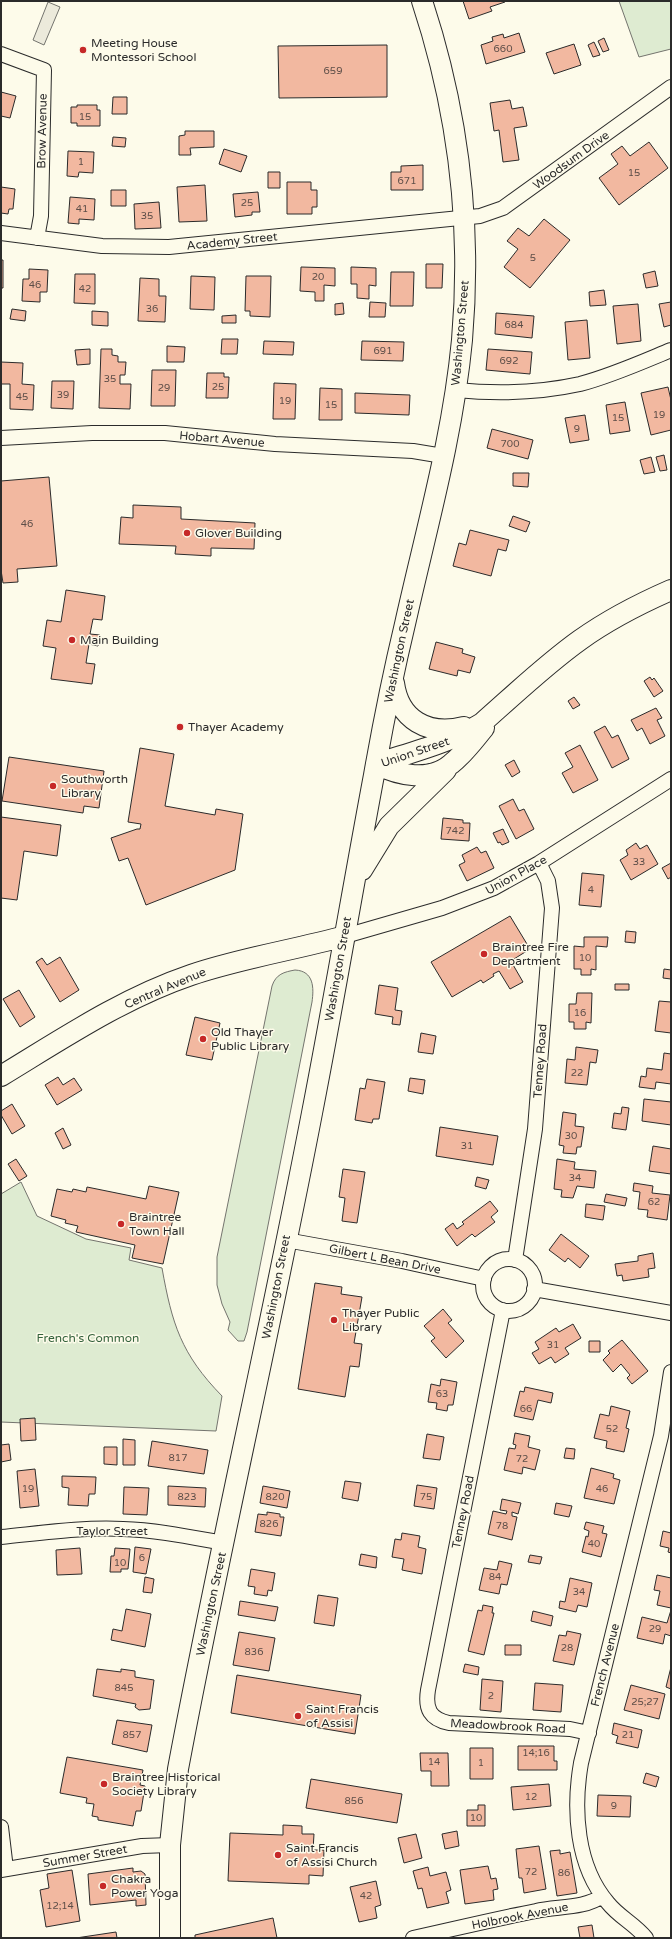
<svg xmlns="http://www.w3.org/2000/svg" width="672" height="1939" font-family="'Varela Round',sans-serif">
<rect width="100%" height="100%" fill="#fdfbea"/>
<path fill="#deebd1" stroke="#74746e" d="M619,1H671V49L639,57Z
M295,970C314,971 314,988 312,1002L247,1332L244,1341H238L228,1330L230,1322L222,1304L217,1285V1257L272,986C276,974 284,972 295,970Z
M21,1182L37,1216L86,1239L131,1248L129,1260L162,1268C172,1324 181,1354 222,1396L216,1431L1,1422V1194Z"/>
<path fill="#eceadb" stroke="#74746e" d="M48,2L60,7L44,45L33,40Z"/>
<path fill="#f2b8a0" stroke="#2b2b2b" d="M463,1H504L505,2L490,7L492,11L469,19Z
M519,33L525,52L486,64L481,45L493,41L492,37L503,34L504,38Z
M604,38L609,50L603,52L598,41Z
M594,42L600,55L593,57L588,45Z
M574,44L581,65L554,74L546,53Z
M387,45V97L279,98L278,46Z
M1,92L16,96L10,118L1,116Z
M113,97H127V114H112Z
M510,100L512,109L523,107L527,126L514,128L519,160L503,162L499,130L494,131L490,103Z
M77,105H97V110H100V126H77V123H71V107H77Z
M185,131H214V147L190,148L191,155H179V136L185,135Z
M113,137L126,138L125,147L112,146Z
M649,142L668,168L619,205L599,178L618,164L611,154L622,146L630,156Z
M224,149L247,156L241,172L219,164Z
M68,151L94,152L93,173L79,172L78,177L67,176Z
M423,165V190H391V172H401V166Z
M268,172H280V188H268Z
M287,182H311V190H317V207H312V214H287Z
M205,185L207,221L179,222L177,187Z
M1,187L15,189L13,209H9L8,214L1,213Z
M111,190H126V206H111Z
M258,192L260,212H252V215L235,217L233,194Z
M70,197L95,199L94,220L79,219V224L68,223Z
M159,202L161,228L135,229L134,204Z
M544,219L570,240L530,288L504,267L518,249L507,241L518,228L529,236Z
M1,260H3V288H1Z
M426,264H443L442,288H426Z
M301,267L335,268V286L324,285V301H315V292L300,291Z
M351,267L376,268V286L369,285V299L357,298V284H351Z
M29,269L48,270L47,292H40V302L22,301L23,279H29Z
M655,271L658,286L646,288L643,274Z
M391,272H414L413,306H390Z
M75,274H95V304L74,303Z
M191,276L215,277L214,310L190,309Z
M246,276H271L270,317L250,316V311H245Z
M140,278L159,279V296H166L165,322L138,321Z
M604,290L606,305L590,306L589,292Z
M370,302L386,303L385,317H369Z
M671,302V325L664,327L659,304Z
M343,303L344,314L335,315V304Z
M638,304L641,341L617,344L613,306Z
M12,309L26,311L25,321L10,319Z
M92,311L108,312V326L92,325Z
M496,313L534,316L532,338L495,334Z
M236,315V323H222V316Z
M587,320L590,358L568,360L565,322Z
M222,339H238L237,354H221Z
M264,341L294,342L293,355L263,354Z
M362,341L404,342L403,361L361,360Z
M167,346L185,347L184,362H167Z
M90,349V364L77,365L75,350Z
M101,349H112V355L118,356V362H126L125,375H120V384H131L130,409L99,408Z
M488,349L532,352L530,374L486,370Z
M1,362L23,363L22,384L34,385L33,410L10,409V384H1Z
M152,370H176L175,406H151Z
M207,373H224V377H229L228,398H206Z
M52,381H74L73,409L51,408Z
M274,383L296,384L295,419H273Z
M668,387L671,400V430L651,435L641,393Z
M320,388L342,389V420H319Z
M355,393L410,395L409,415L355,413Z
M625,402L630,431L610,434L606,405Z
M585,415L589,440L570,443L565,418Z
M492,429L533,440L528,459L487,448Z
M664,455L667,470L660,471L656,457Z
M651,457L655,472L644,474L640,460Z
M513,473H529L528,487L513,486Z
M49,477L57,566L17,569L18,582L3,583L1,570V481Z
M133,505L181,507V519L255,523L254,549L211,548V556L175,554L176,546L119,544L121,517L133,518Z
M513,516L530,522L526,532L509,526Z
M470,530L509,540L506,551L498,549L491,576L453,566L459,543L466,545Z
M66,590L105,596L102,620L93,619L90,634L100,635L98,646L89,644L86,663L95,664L92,684L51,679L56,648L43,646L47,620L61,622Z
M436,642L463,649L462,653L475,657L470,673L458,670L457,676L429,669Z
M650,677L652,680L654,678L663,691L654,697L644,681Z
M574,697L580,705L573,709L568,701Z
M656,708L662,718L657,720L665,736L650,744L642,728L637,731L631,720Z
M605,726L612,738L618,735L629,759L612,768L594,732Z
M580,745L598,780L573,793L562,773L573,767L565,753Z
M140,748L174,754L165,806L215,815L216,809L243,814L235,870L146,905L128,858L119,861L111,838L137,829H140L141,824L128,822Z
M9,757L104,771L99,808L84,806L83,813L2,801Z
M514,760L520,772L512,777L505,765Z
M513,799L519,811L524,809L534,829L516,839L499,806Z
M1,817L61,825L57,856L24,851L17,900L1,898Z
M443,818L463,820V823H470L469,841L441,839Z
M503,829L509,842L502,845L500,842L498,843L493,833Z
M636,843L640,849L647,845L658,864L631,880L620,860L628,855L626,850Z
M477,847L481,853L486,851L494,868L467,881L459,865L465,862L462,855Z
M671,863V877L668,879L662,868Z
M582,873L604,875L601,907L579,905Z
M510,916L530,949L514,959L515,961L512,963L523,982L510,989L499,971L493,974L494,976L483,983L481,980L452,997L431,962Z
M626,931L636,932L635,943L625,942Z
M584,937H608L607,947L596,946V970L591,969V975H581V969H574V946L584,947Z
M60,957L79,990L60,1002L36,962L42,958L47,965Z
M671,967V979L663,978L664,969L671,970Z
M615,984H629V990H615Z
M379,985L398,988L395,1010L402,1011L400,1025L392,1024L393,1017L375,1014Z
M19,990L35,1017L20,1027L3,999Z
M577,993H592L591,1023L586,1022V1029H574V1022H569V1004H576Z
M659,1001L671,1002V1033L655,1031Z
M195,1017L220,1023L212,1060L186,1055Z
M421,1033L436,1036L433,1054L418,1052Z
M576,1047L598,1050L596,1063L590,1062L587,1085L565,1083L567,1059L575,1060Z
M664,1053L671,1054V1084L656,1082L655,1089L639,1087L641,1076L646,1077L647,1068L662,1070Z
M58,1077L63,1085L74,1078L82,1090L57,1105L45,1085Z
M410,1078L425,1080L423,1094L408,1091Z
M367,1079L385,1082L379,1119H373L372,1123L355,1120L360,1088L365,1089Z
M644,1099L671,1102V1125L642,1121Z
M12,1104L25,1126L12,1134L1,1115V1111Z
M622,1107L629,1108L626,1130L612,1128L614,1113L621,1114Z
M563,1112L576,1114L575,1126L584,1127L581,1147H577L576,1154L563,1153L564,1146L559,1145Z
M440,1127L498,1136L493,1165L436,1156Z
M63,1128L71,1145L63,1149L55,1133Z
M653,1146L671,1149V1174L649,1171Z
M16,1159L27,1176L19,1181L8,1164Z
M557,1159L575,1162L574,1169L596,1171L594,1188L577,1186L573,1198L561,1197L562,1190L554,1189Z
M343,1169L365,1172L357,1223L342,1221L345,1198L339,1197Z
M477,1177L489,1180L486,1189L475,1186Z
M634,1183L653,1186L652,1193L670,1195L667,1220L647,1217L648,1210L638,1209L640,1192L633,1191Z
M149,1186L179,1192L163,1264L132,1258L135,1245L76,1232L78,1226L65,1223L66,1220L51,1216L57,1189L72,1192L73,1189L86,1192L87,1187L146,1199Z
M606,1194L627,1198L625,1206L604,1202Z
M490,1201L498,1211L491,1217L495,1222L475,1237L472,1234L457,1246L445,1229L453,1223L457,1229L464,1224L462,1222Z
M586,1204L605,1206L603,1220L585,1217Z
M561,1234L589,1256L580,1268L568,1258L565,1262L549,1250Z
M653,1253L655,1268L648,1269L649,1277L623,1281L622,1275L617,1276L615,1264L638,1261V1256Z
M315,1283L342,1287L341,1294L362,1297L354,1343L362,1344L359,1367L350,1366L345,1397L298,1389Z
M443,1309L452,1320L448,1323L464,1341L446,1358L431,1341L435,1338L424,1326Z
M573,1324L581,1338L565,1348L569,1354L555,1363L551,1357L539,1364L532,1353L539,1349L535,1342L556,1328L559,1332Z
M622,1340L648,1371L632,1384L627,1378L630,1375L621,1364L613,1372L603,1360L610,1353L608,1351Z
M589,1341H600V1352H589Z
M441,1379L457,1382L453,1405H448L447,1411L436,1409L437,1403L428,1402L431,1384L440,1386Z
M525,1387L553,1393L551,1403L538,1400L533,1420L514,1416L520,1391L524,1392Z
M611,1406L630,1411L626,1428L629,1429L624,1452L606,1448L607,1441L594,1438L600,1414L609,1416Z
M35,1418L36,1440L21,1441L20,1419Z
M515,1433L530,1436L528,1447L540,1450L535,1470L523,1467L522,1474L504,1470L509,1448L515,1449L516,1445L513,1444Z
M427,1434L444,1437L440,1460L423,1458Z
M123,1439L135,1440V1465H123Z
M152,1441L208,1450L204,1474L148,1466Z
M9,1444L11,1460L1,1462V1445Z
M104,1447H117V1465L104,1464Z
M566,1448L575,1449L574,1459L564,1458Z
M591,1468L614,1474L613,1478L620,1480L614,1504L584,1498Z
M35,1469L39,1506L20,1508L17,1471Z
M62,1476L96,1477L95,1494H89L88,1506L68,1505L69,1488L62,1487Z
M345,1481L361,1483L358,1501L342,1498Z
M417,1485L437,1488L434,1509L414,1506Z
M168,1486L206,1488L205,1507L168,1505Z
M263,1486L290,1491L287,1508L260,1503Z
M124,1487L149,1488L147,1515L123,1514Z
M502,1499L521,1503L518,1514L512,1512V1516L517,1517L512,1540L488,1534L493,1511L506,1514L507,1511L500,1510Z
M556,1503L572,1506L569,1517L554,1514Z
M267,1512L280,1514V1517H284L281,1536L255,1532L258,1514L267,1515Z
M586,1522L604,1526L602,1533L607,1534L601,1557L582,1552L586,1536L588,1537L589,1531L584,1529Z
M663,1531L671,1533V1553L668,1552L669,1548L660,1546Z
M402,1533L420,1536L418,1547L426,1549L422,1574L402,1570L404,1559L392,1557L395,1539L401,1540Z
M135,1547L151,1549L146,1574L133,1572Z
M80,1548L82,1574L57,1575L56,1550Z
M115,1548L130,1549L128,1569H121V1572H110L111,1556H114Z
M361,1554L377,1557L376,1568L359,1565Z
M530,1555L542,1557L540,1564L528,1562Z
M499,1561L512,1564L507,1585L501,1584L499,1594L479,1590L484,1568L497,1570Z
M251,1569L275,1573L272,1591L268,1590L267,1596L254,1594L255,1587L248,1586Z
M657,1575L671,1578V1608L657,1605L660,1591L654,1590Z
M145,1577L154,1579L152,1593L143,1592Z
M570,1578L592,1583L587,1607L578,1605L576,1612L559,1608L560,1601L565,1602Z
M318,1595L338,1598L334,1626L314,1623Z
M240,1601L278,1607L275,1621L238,1615Z
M483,1605L493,1607L492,1613H494L484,1655L468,1651L478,1610L482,1611Z
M126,1609L151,1614L145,1647L111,1640L113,1629L122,1631Z
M671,1610V1636L665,1634L663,1644L637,1638L642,1617L667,1623Z
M533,1611L553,1616L551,1626L531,1621Z
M567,1631L581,1634L574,1665L553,1661L559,1635L566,1636Z
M239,1632L275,1638L269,1671L233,1665Z
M505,1645H521V1655H505Z
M465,1664L479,1667L478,1675L463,1672Z
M671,1667V1689L666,1687Z
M97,1669L121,1672V1669L135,1671V1677L154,1680L150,1709L139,1710L135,1707L136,1704L93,1696Z
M237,1675L361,1695L355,1734L231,1713Z
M482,1679L503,1681L501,1712L480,1710Z
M535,1683L563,1685L561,1712L533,1710Z
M631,1685L665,1694L659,1719L624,1710Z
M117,1720L152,1725L147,1752L112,1744Z
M614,1723L642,1730L638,1748L616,1743L618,1736L612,1734Z
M518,1746H554V1761H557V1770H518Z
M470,1748H493V1779H470Z
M420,1753H448L449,1786H431V1771H421Z
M67,1757L143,1770L140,1785L145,1786L141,1811H136L133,1826L98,1820V1817L92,1816L94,1804L86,1803L87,1798L60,1793Z
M646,1773L659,1777L656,1787L643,1783Z
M311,1779L402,1794L397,1823L306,1808Z
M549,1784L551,1806L513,1810L511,1787Z
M598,1795L631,1796L630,1817L597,1816Z
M478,1805H485V1826H467V1810H478Z
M283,1825L302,1826V1834H314L313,1850H324L323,1876L309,1875V1884L228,1881L230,1833L283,1835Z
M457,1831L459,1846L445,1849L442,1834Z
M416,1834L422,1858L404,1863L398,1838Z
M539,1846L546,1889L524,1893L522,1878H519L516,1849Z
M560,1850V1854L570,1852L577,1893L557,1896L550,1851Z
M488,1866L491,1879L496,1878L498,1889L493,1890L494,1900L465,1904L460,1870Z
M428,1867L430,1876L446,1872L451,1890L446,1892L449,1903L427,1908L422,1888L418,1889L413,1871Z
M133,1868V1872L141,1871L145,1874L146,1905L136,1906V1900L90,1905L88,1874Z
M72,1870L80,1921L46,1927L40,1890L49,1888L47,1874Z
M376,1881L381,1905L375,1907L377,1918L359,1922L350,1887Z
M273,1918L277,1938H195V1935Z
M592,1925L594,1938H580L578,1927Z
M116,1932L117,1938H76Z"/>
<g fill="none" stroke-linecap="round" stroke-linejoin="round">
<defs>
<path id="minor" d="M1,54L44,70L41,216L37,238
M1,233L102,246L169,247L480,216L503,208L671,87
M456,390C497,394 539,393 580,384C611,376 642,362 671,350
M1,438L92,433H165L275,444L413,451L443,456
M345,936L442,908L494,888L539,863L671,779
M286,1240L402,1261L484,1279
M483 1285a26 26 0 1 1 52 0a26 26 0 1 1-52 0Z
M515,1260L535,1129L552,908L548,881L539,863
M534,1289L671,1313
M503,1310L428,1690C425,1709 430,1719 449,1723L570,1729L589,1733
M1,1537C42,1533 82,1527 123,1529C157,1530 190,1537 223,1543
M1,1827L6,1869
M1,1870L142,1846L170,1845
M413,1938C454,1929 495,1919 536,1911C557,1906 584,1909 602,1896
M646,1938C635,1924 619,1917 608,1903C576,1866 573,1809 581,1763L661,1436L671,1372"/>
<path id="secondary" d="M394,683C399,720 428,736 464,727
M376,764C412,752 450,743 482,723C514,695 545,665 580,640C608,620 639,604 671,590
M376,764C399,776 430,782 451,764C464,754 474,740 484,728
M362,870L389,826L446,770
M1,1076C62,1039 123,998 191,975C241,958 294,950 345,936
M170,1938V1845L178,1769C219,1550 270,1332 312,1113C334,1000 353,887 374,775C383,724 393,674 405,624C426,530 453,436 462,340C472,225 458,110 422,1"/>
</defs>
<use href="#minor" stroke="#2b2b2b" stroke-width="16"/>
<use href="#secondary" stroke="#2b2b2b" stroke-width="22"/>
<use href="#minor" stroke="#fdfbea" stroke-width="14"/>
<use href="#secondary" stroke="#fdfbea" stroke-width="20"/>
</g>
<g fill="#c62828" stroke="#fdfbea" stroke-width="1.5">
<circle cx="83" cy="50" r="4"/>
<circle cx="187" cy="533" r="4"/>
<circle cx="72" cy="640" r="4"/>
<circle cx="180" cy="727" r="4"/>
<circle cx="53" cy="786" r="4"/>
<circle cx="484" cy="954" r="4"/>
<circle cx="203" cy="1039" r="4"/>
<circle cx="121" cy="1224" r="4"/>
<circle cx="334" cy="1320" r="4"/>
<circle cx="298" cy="1716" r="4"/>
<circle cx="104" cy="1784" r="4"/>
<circle cx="278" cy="1855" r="4"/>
<circle cx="103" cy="1886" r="4"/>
</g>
<g text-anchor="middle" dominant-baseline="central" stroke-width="3" stroke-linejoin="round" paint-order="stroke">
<g font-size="10" fill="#5d4e48">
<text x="503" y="49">660</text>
<text x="333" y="71">659</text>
<text x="85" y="117">15</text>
<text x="81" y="162">1</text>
<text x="634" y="173">15</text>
<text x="407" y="181">671</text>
<text x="247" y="203">25</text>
<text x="82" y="209">41</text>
<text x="147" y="216">35</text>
<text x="533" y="258">5</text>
<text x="318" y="277">20</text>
<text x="35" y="285">46</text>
<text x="85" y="289">42</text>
<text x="152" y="309">36</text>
<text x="514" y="325">684</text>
<text x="383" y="351">691</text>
<text x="509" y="361">692</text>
<text x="110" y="379">35</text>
<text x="218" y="387">25</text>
<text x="164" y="388">29</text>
<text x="63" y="395">39</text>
<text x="22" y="397">45</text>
<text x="285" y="401">19</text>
<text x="331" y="405">15</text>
<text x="659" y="415">19</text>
<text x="618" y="418">15</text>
<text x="577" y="429">9</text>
<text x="510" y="444">700</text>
<text x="27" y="524">46</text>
<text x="455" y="831">742</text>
<text x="639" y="862">33</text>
<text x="591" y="890">4</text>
<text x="585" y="958">10</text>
<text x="580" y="1013">16</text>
<text x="577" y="1073">22</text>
<text x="571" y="1136">30</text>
<text x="467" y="1146">31</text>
<text x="575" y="1178">34</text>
<text x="654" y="1202">62</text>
<text x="553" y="1345">31</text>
<text x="442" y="1394">63</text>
<text x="526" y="1409">66</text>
<text x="612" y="1429">52</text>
<text x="178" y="1458">817</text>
<text x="522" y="1459">72</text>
<text x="28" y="1489">19</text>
<text x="602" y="1489">46</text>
<text x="187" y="1497">823</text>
<text x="275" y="1497">820</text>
<text x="426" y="1497">75</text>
<text x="269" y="1524">826</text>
<text x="502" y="1526">78</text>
<text x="594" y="1544">40</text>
<text x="142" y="1558">6</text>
<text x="120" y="1563">10</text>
<text x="495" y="1577">84</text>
<text x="579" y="1592">34</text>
<text x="655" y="1629">29</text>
<text x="567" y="1648">28</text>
<text x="254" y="1652">836</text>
<text x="124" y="1688">845</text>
<text x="491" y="1696">2</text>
<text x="645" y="1702">25;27</text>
<text x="132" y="1735">857</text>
<text x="628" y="1735">21</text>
<text x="536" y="1753">14;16</text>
<text x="434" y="1762">14</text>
<text x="481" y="1763">1</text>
<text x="531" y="1797">12</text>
<text x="354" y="1801">856</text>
<text x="614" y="1806">9</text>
<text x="476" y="1818">10</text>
<text x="531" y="1872">72</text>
<text x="564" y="1873">86</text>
<text x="366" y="1896">42</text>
<text x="60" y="1906">12;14</text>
</g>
<g font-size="12" fill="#2b2b2b" stroke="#fdfbea" text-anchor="start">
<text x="91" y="43">Meeting House<tspan x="91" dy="14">Montessori School</tspan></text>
<text x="195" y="533">Glover Building</text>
<text x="80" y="640">Main Building</text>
<text x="188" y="727">Thayer Academy</text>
<text x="61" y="779">Southworth<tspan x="61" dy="14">Library</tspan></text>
<text x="492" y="947">Braintree Fire<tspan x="492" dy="14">Department</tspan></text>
<text x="211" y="1032">Old Thayer<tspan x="211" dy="14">Public Library</tspan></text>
<text x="129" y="1217">Braintree<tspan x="129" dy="14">Town Hall</tspan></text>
<text x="342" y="1313">Thayer Public<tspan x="342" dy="14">Library</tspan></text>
<text x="306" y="1709">Saint Francis<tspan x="306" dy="14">of Assisi</tspan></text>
<text x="112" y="1777">Braintree Historical<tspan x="112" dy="14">Society Library</tspan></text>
<text x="286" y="1848">Saint Francis<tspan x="286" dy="14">of Assisi Church</tspan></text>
<text x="111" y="1879">Chakra<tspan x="111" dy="14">Power Yoga</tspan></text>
</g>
<g font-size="12" fill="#2b2b2b" stroke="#fdfbea">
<text transform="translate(42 131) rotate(-89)">Brow Avenue</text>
<text transform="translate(571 160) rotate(-36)">Woodsum Drive</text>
<text transform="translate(232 241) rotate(-6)">Academy Street</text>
<text transform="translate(460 333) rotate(-85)">Washington Street</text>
<text transform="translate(222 439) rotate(5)">Hobart Avenue</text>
<text transform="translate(399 651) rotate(-78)">Washington Street</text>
<text transform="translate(415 752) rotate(-19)">Union Street</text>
<text transform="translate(516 875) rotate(-29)">Union Place</text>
<text transform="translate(338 969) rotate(-80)">Washington Street</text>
<text transform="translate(165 988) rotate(-23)">Central Avenue</text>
<text transform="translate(540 1061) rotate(-86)">Tenney Road</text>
<text transform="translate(385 1259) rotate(11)">Gilbert L Bean Drive</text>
<text transform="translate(276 1287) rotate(-79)">Washington Street</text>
<text transform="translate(463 1512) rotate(-79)">Tenney Road</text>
<text x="112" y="1531">Taylor Street</text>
<text transform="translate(211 1604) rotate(-78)">Washington Street</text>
<text transform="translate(605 1665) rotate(-76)">French Avenue</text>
<text transform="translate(508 1726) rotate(3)">Meadowbrook Road</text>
<text transform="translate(85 1856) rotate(-10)">Summer Street</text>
<text transform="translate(520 1916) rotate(-11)">Holbrook Avenue</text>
</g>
<g font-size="12" fill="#34623c" stroke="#fdfbea">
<text x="88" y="1338">French's Common</text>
</g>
</g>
<rect width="672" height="1939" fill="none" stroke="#2b2b2b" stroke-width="4"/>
</svg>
